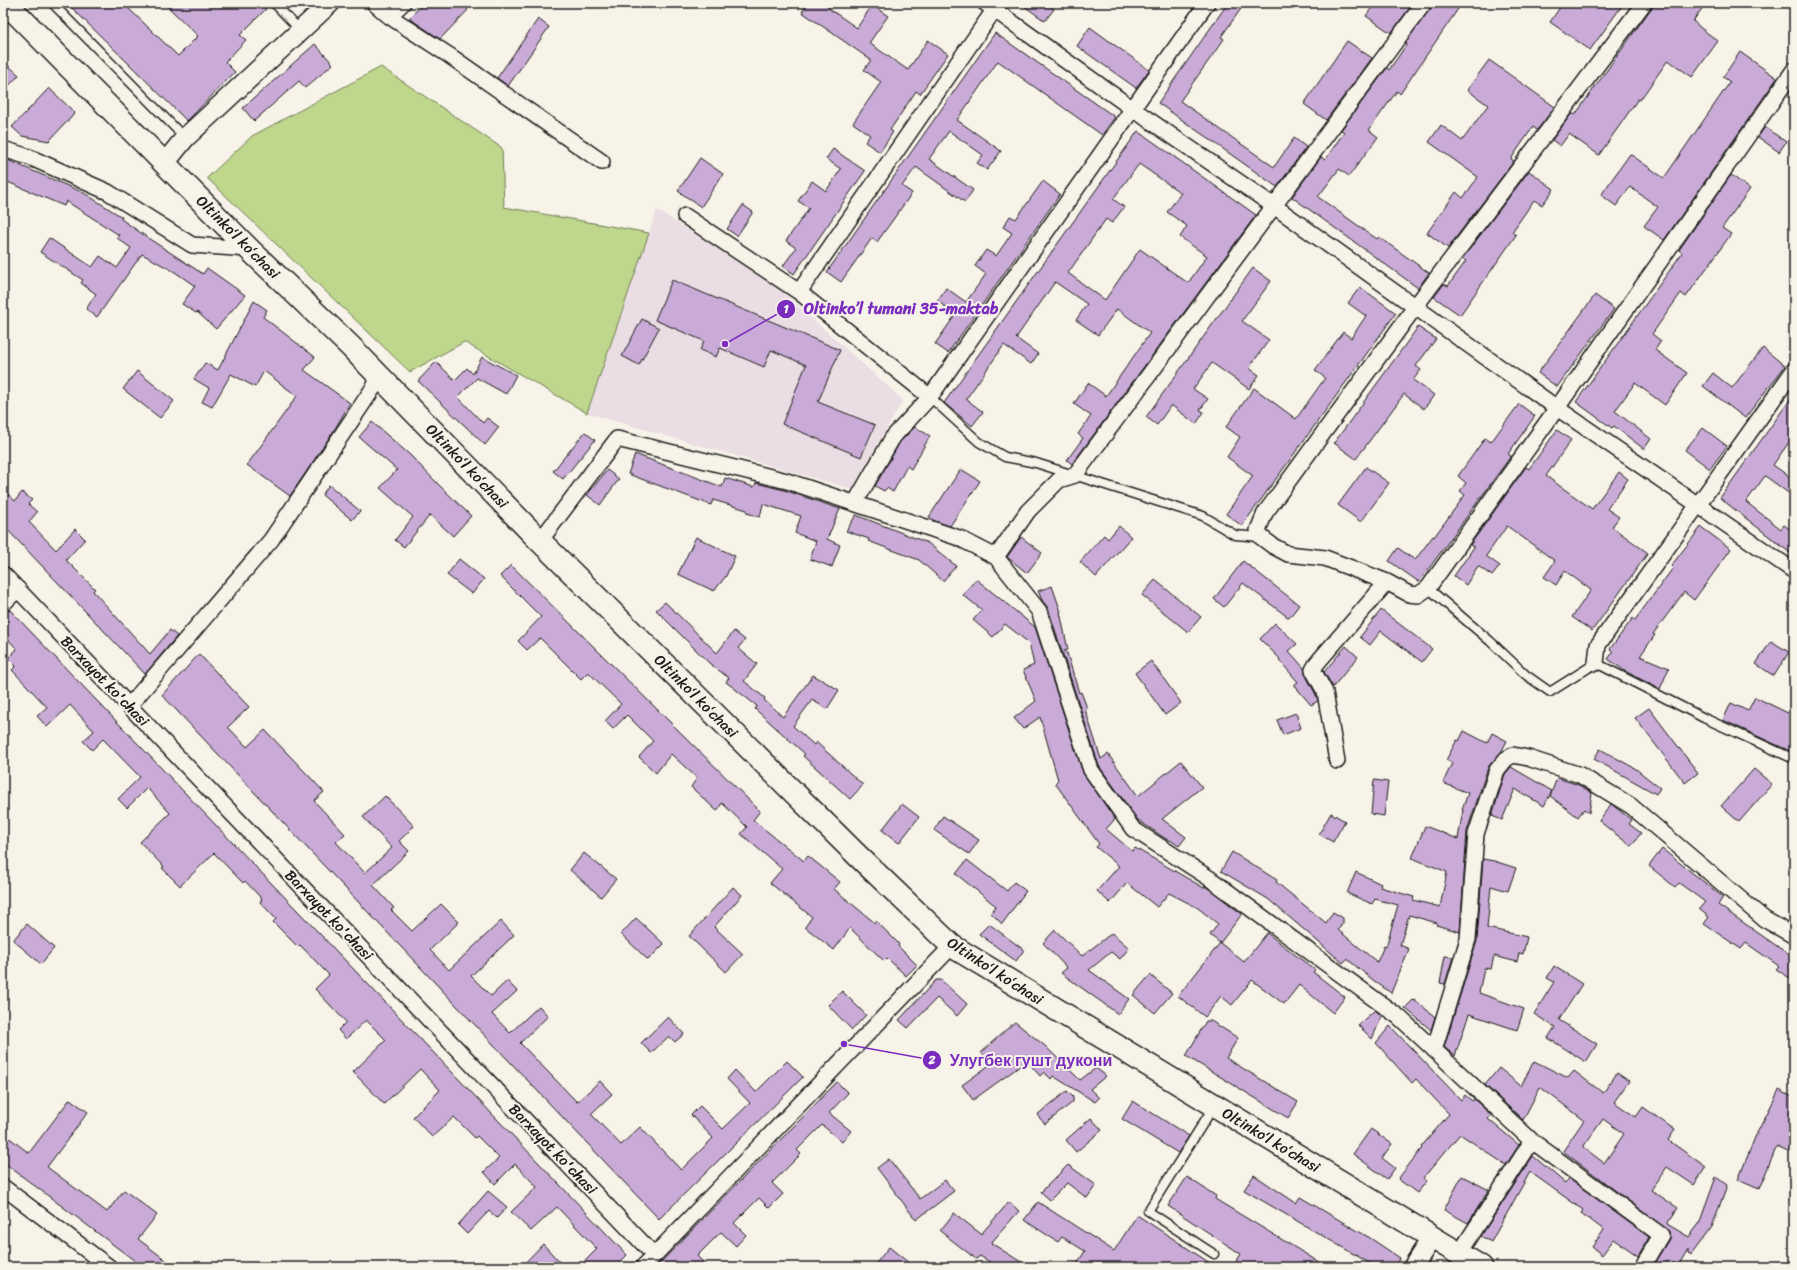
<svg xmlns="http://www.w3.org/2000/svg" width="1797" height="1270" font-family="Sriracha,sans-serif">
<rect width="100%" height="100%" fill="#f7f3e8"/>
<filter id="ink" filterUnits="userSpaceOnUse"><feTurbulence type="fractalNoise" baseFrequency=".025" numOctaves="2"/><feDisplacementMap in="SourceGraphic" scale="8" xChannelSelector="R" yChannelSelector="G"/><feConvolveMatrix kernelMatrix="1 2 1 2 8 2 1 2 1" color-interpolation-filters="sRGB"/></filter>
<g filter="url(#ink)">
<path fill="#eadde3" d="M657,210L778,288L903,400L852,489L587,413Z"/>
<path fill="#bfd78d" stroke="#6e7a54" d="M381,67L502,148L504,207L649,233L587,413L464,342L410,372L207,178L252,136Z"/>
<path fill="#caabd7" stroke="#1c1c1c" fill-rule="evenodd" d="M67,3H123L178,56L198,36L164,3H259L266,9L240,35L246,40L225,62L235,72L187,121Z
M424,3H461L468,10L440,39L409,18Z
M808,3H832L828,8L857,28L872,5L888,16L869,43L908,70L928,40L948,54L920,94L916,91L890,130L893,132L880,152L865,142L870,135L853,123L881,82L864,70L871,60L802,12Z
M1020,3H1045L1054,9L1045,21Z
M1228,3H1245L1221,37L1224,39L1180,101L1274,167L1294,138L1306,147L1277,187L1158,103Z
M1375,3H1413L1391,33L1366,16Z
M1433,3H1462L1400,94L1397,91L1369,130L1378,137L1349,176L1339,169L1318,197L1377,239L1379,237L1429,273L1418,288L1292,197L1321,157L1325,160L1344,132L1341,130L1387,68L1389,70L1407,44L1405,43L1431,8Z
M1563,3H1624L1590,50L1550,22Z
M1655,3H1706L1693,21L1702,29L1718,41L1692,77L1668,60L1640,100L1638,99L1599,155L1569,134L1560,146L1552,140L1572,113L1575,115Z
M538,19L549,27L508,86L497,78Z
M1090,27L1149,70L1136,88L1077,46Z
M995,33L1115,117L1102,135L998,61L957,120L1001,151L987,170L977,163L983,155L949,131L929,159L973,190L965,202L916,167L902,186L912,193L877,242L872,238L841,282L827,272Z
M1347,41L1372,58L1326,120L1304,104Z
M315,44L333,64L305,88L299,81L254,121L243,108Z
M1740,52L1777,78L1664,240L1644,226L1658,207L1630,187L1616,206L1601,195L1630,154L1664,178L1730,82L1723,77Z
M1489,60L1555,107L1537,130L1533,127L1511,159L1514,161L1448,248L1427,233L1456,192L1463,198L1478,177L1429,142L1441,125L1462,141L1488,105L1467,90Z
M3,61L19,75L3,92Z
M49,88L75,113L49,141L22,136L12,127Z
M1765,127L1786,142L1779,152L1758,137Z
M1138,131L1256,215L1072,464L1067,460L1083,438L1078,434L1091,416L1074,404L1088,383L1106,396L1150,333L1117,309L1098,335L1076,320L1087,304L1055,282L1016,338L1038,354L1031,364L1004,345L966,399L983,412L972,426L944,403ZM1139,164L1181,193L1167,212L1187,226L1180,237L1207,256L1188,283L1140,249L1105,300L1068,273L1106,219L1112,223L1124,207L1113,199Z
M833,149L865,171L794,274L783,266L796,248L786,241L809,208L798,201L812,181L826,191L841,169L826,159Z
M3,158L84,193L122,217L121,219L151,240L203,274L207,268L245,295L216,329L197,312L196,313L182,304L195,286L175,272L142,254L97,317L86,309L96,294L81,283L83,280L40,252L49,238L92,267L100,256L117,268L131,248L117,238L119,235L66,201L64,206L3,180Z
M700,158L723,174L701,207L678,191Z
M1529,171L1554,189L1542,205L1534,200L1512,232L1516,235L1460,315L1434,297L1444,284L1448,286L1466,261L1462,259Z
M1731,175L1750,189L1722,228L1731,234L1686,297L1681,293L1652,334L1661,341L1655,350L1687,373L1665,405L1635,383L1615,411L1651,439L1644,449L1614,426L1612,428L1576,402L1682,253L1679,250Z
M1043,181L1060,194L948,353L935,344L956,314L937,301L946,288L966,302L986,274L975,266L986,250L996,256L1012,233L1003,227L1010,216L1016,219Z
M743,205L753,212L737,236L727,229Z
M1253,268L1271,281L1242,321L1269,340L1249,368L1259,375L1249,389L1212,363L1193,389L1208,399L1200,410L1204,412L1196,424L1171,405L1157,425L1146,417Z
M672,280L840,350L818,402L875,425L861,457L782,424L806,365L771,350L764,367L720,348L716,357L700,350L704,341L655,320Z
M1360,287L1396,313L1242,526L1226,514L1253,476L1227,457L1240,437L1226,427L1254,388L1296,419L1325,378L1315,370L1343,332L1351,338L1366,316L1348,303Z
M1595,295L1614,309L1557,387L1538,373Z
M254,301L267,310L263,317L315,357L304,370L350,403L333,432L290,496L247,465L297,396L264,371L255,387L231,374L212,407L202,402L209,388L194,379L205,363L218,370Z
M642,319L659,328L639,365L622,356Z
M1418,327L1436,339L1416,366L1421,370L1413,380L1434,395L1424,409L1404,394L1356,459L1334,443Z
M1763,348L1785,366L1745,418L1703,386L1713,373L1732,388Z
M482,357L516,375L506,394L477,378L458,397L483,423L487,418L499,427L485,445L418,381L436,362L455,380L467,368L473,374Z
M137,371L174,401L160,418L123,389Z
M1794,394V435L1773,465L1794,480V497L1765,476L1746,502L1781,529L1784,525L1794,532V556L1720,498Z
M1519,404L1535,416L1508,454L1511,456L1419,582L1389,561L1398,548L1415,560L1433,536L1434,537L1465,495L1460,491L1466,483L1458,476L1485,438L1491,442Z
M372,422L410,455L439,485L471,516L453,536L430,515L404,547L395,540L413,517L380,488L397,470L359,437Z
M915,427L930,436L911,469L907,466L893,492L887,488L884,491L875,486L900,442Z
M1703,428L1727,446L1710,469L1685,450Z
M1557,430L1571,440L1546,476L1592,509L1619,472L1628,479L1607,509L1619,517L1612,527L1648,553L1592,631L1572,617L1591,590L1565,571L1556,585L1544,577L1555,561L1507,526L1486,556L1500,566L1492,576L1478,566L1466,585L1454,576L1474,547L1470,545L1526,467L1529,469Z
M585,432L595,440L563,479L553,471Z
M635,454L722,487L725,478L754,487L756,483L784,490L840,509L827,539L840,545L832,567L810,559L816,541L795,533L801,516L763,504L760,517L747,513V510L713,500L711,505L628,474Z
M1366,467L1389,483L1361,522L1338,505Z
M961,469L980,481L950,526L935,521L929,517Z
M607,470L619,479L600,505L587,495Z
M329,485L360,511L352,520L322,495Z
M3,489L15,501L22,492L32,500L28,504L37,512L29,522L56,550L75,529L85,539L66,560L95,589L93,591L150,654L170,630L177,636L145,674L3,525Z
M856,515L928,543L956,566L943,581L919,560L868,541L869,539L846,531Z
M1119,526L1131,537L1096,577L1080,562L1104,535L1108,539Z
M1701,527L1731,549L1694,600L1684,592L1653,634L1655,635L1640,656L1669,668L1660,689L1625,671L1608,659L1613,652L1610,649L1633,618L1635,620L1673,568L1671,566Z
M696,537L735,556L726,576L714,591L678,574Z
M1021,537L1042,553L1027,573L1007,557Z
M459,559L484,579L472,594L447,575Z
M1243,561L1299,605L1289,618L1243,583L1224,607L1214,599Z
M511,565L760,811L753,820L804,861L808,856L840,882L834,889L875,923L876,921L899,944L898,946L917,965L906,976L887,958L884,961L850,928L834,950L805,927L812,917L770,883L782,869L741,834L747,827L722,803L717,811L691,787L697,778L671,754L656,773L639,757L653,741L627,715L613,729L605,721L621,704L588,672L581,679L540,638L527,650L518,641L541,617L500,576Z
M976,579L1035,627L1083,773L1115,819L1106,829L1132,851L1135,848L1204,888L1205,886L1242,914L1220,943L1210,935L1218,924L1198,908L1169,893L1157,907L1127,883L1110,903L1097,891L1119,866L1096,847L1099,844L1055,783L1058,780L1040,717L1023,729L1014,718L1036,701L1023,670L1034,665L1029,643L1005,624L993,637L973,620L982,610L963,595Z
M1155,580L1201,617L1188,632L1142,595Z
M1052,586L1061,612H1060L1068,650L1064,651L1067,653L1079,693L1081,692L1087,708L1085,709L1101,759L1108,754L1138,796L1181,761L1202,787L1162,819L1186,837L1179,846L1170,840L1169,841L1138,820L1099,766L1048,608L1042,600L1038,591Z
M665,602L717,653L734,631L745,640L738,648L757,664L744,681L765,698L764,700L783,717L813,675L839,690L827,709L812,700L793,726L814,745L816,742L863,785L850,799L803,756L805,754L755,709L757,706L726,682L729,678L709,663L656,610Z
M10,610L627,1255L616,1267H579L597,1249L557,1207L531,1231L511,1212L537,1187L515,1164L495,1184L484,1172L499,1158L477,1136L475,1138L454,1117L432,1137L413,1117L440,1090L420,1069L384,1104L353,1072L386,1040L366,1020L346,1039L338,1030L346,1022L315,989L329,975L300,945L298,947L273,922L276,919L260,902L262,899L245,881L243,883L214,853L180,886L162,868L164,867L140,842L170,813L147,788L127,808L118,799L140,777L103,739L92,750L83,741L94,731L70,705L47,727L37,716L47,707L12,670L16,666L8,658L17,649L3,634V613Z
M1381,610L1432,649L1422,662L1381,631L1370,645L1360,637Z
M1275,623L1297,644L1289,651L1304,668L1305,674L1316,695L1318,701L1311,705L1294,685L1298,682L1279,660L1280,659L1260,639Z
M1771,641L1789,652L1774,676L1756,664Z
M1346,646L1358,657L1333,687L1324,672Z
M199,654L249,707L228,727L247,747L265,730L308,775L324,792L314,801L345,834L336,842L365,873L392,848L363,817L385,796L414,826L399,841L409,851L373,885L394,908L391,910L412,931L441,904L459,922L430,950L449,970L501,921L514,935L471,976L491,996L507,981L517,991L492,1014L510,1033L539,1006L548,1016L520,1043L577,1102L600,1081L612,1094L591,1114L621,1145L640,1127L681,1170L713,1138L691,1115L700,1106L723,1129L750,1103L727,1079L735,1070L756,1092L787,1061L803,1077L659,1219L162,695Z
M1151,661L1181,703L1165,715L1135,673Z
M1755,697L1794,716V753L1723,720L1731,703L1748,711Z
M1649,708L1698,773L1685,783L1635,718Z
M1296,713L1301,728L1283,735L1277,720Z
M1464,731L1487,743L1492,733L1507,741L1501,752L1488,767L1467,831L1460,932L1436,925L1437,923L1409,915L1400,945L1409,949L1391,993L1373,980L1347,959L1343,963L1268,899L1221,871L1232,852L1277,880L1276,882L1326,923L1333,912L1343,918V923L1338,930L1377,962L1384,946L1386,947L1398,905L1375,899L1372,904L1347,893L1356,872L1381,884L1380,887L1414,897L1413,900L1440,907L1447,872L1412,858L1425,826L1458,839L1463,810H1462L1468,793L1443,783L1452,763L1446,760L1457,740L1459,741Z
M1600,749L1636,769L1660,788L1656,794L1594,759Z
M1511,767L1552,791L1544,806L1515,789L1502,820L1492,816L1505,774Z
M1754,769L1772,784L1739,822L1721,806Z
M1557,778L1579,785L1592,793L1589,813L1584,809L1578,817L1550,796Z
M1374,780L1388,782L1384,816L1371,814Z
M902,804L919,817L899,843L882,830Z
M1611,804L1632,820L1629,824L1641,833L1631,846L1599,821Z
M1331,813L1345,821L1333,842L1319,834Z
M943,816L979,840L969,854L934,830Z
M1662,849L1723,897L1718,905L1794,958V981L1776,969L1779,966L1746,943L1741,949L1704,924L1709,917L1699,909L1705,902L1679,883L1675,887L1649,866Z
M584,853L616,879L601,897L570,870Z
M1483,859L1494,861L1516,868L1508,891L1491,886L1487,928L1527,937L1523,954L1519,953L1517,962L1494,956L1491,969L1484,968L1479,993L1524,1009L1517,1030L1469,1014L1455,1056L1444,1047L1477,941Z
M967,860L1007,891L1014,882L1026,891L1002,924L991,913L996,906L956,874Z
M733,887L742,895L714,927L743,954L726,972L689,936Z
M636,918L664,944L648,960L621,934Z
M27,924L54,948L41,964L13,940Z
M989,924L1024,950L1016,961L979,934Z
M1055,930L1082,956L1112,933L1129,948L1120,959L1111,952L1089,970L1129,999L1118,1014L1061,973L1067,968L1043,943Z
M1267,933L1315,970L1313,972L1345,997L1333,1013L1299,985L1284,1004L1252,980L1232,1005L1221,996L1205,1017L1178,996L1220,943L1244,962Z
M1445,956L1453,957L1445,984L1440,983Z
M1554,966L1582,984L1559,1020L1597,1044L1586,1062L1548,1038L1555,1027L1534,1014L1554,982L1547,978Z
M1150,975L1172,993L1155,1013L1133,995Z
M936,980H941L967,1004L957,1016L937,998L908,1028L899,1020Z
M842,991L866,1015L852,1030L828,1005Z
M1414,999L1435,1017L1431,1030L1405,1008Z
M1375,1010L1382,1016L1372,1039L1358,1025Z
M668,1017L684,1034L675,1042L669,1036L651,1053L641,1043Z
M1206,1021H1211L1238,1038L1226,1058L1298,1102L1288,1118L1186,1056Z
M1015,1022L1045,1046L1080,1080L1096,1068L1106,1076L1090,1089L1099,1098L1095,1102L1053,1076L1051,1079L1044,1072L1040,1076L1027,1061L973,1100L962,1085L991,1064L981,1052Z
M1390,1026L1461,1100L1465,1095L1472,1101L1474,1099L1491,1115L1488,1119L1519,1145L1506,1165L1460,1134L1423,1178L1427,1181L1417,1193L1398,1179L1422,1148L1421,1147L1449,1114L1416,1079L1412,1083L1376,1043Z
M1534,1061L1568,1078L1574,1071L1603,1093L1617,1073L1629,1081L1614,1102L1636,1117L1643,1107L1675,1130L1668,1140L1706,1167L1694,1185L1667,1167L1651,1190L1678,1208L1667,1224L1689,1237L1699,1224L1716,1177L1727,1185L1712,1227L1691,1255L1689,1253V1249L1679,1266L1669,1260L1665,1267H1652L1669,1239V1231L1563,1151L1584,1120L1540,1087L1523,1120L1485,1085L1499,1068L1521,1086ZM1603,1119L1624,1134L1604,1163L1583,1147Z
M837,1082L848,1093L829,1113L851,1131L842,1142L822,1125L797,1150L801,1154L772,1183L783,1194L769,1208L759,1198L734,1223L746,1235L736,1246L721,1232L697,1256L708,1267H656Z
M1779,1090L1794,1098V1154L1777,1146L1759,1189L1738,1180L1756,1135Z
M1067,1091L1073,1097V1102L1045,1124L1037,1115Z
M70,1099L88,1112L47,1167L107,1212L124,1190L157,1215L138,1239L175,1267H143L3,1162V1133L29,1153Z
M1133,1101L1189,1136L1178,1153L1122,1119Z
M1091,1118L1102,1130L1076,1152L1066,1140Z
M1371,1129L1392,1144L1382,1158L1395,1168L1387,1179L1353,1154Z
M1533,1156L1565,1183L1568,1178L1649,1237L1638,1256L1614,1239L1602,1255L1592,1247L1604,1230L1581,1213L1583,1210L1530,1172L1491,1242L1481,1236Z
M889,1159L920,1199L945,1180L954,1191L916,1220L877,1168Z
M1068,1165L1096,1185L1087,1198L1067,1183L1050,1200L1041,1192Z
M1254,1175L1296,1203L1300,1197L1370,1238L1400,1258L1394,1267H1376L1244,1190Z
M1462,1176L1489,1190L1468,1223L1444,1210Z
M1187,1177L1216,1196L1215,1199L1327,1267H1233L1241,1254L1168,1206Z
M488,1191L507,1207L497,1218L489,1211L467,1234L458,1225Z
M1009,1202L1019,1211L991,1243L1029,1267H998L980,1256L976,1259L940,1231L954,1213L981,1234Z
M1038,1202L1114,1251L1137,1215L1216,1267H1075L1085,1251L1062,1237L1058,1242L1024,1220Z
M543,1244L564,1267H521Z
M889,1247L914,1267H873Z"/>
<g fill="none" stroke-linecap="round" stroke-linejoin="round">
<defs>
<path id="service" d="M52,3L185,138
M274,3L300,30
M930,397L979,442L1005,457L1036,463L1203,516L1235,535L1261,537
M1428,588L1490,641L1526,675L1550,692L1596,663L1704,718L1794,759
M1214,1106L1148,1211L1214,1254"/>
<path id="minor" d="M374,3L389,16
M403,3L389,16L450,56L602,162
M985,3L1133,109L1274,206L1557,408L1794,571
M1644,3L1415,307L1265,513L1258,530L1261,537L1273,546L1288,554L1325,558L1387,582L1409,594L1418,595L1428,588L1557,408L1794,70
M3,149L29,157L108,192L192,245L249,249
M685,216L799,292L930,397L893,437L855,503
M799,292L999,3
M930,397L1207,3
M540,541L617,439L787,481L959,538L996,557L1039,611L1091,770L1133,829L1209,878L1399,1017L1532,1141L1661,1235L1642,1267
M996,557L1028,511L1059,480L1075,475L1424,3
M3,574L654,1255
M3,604L18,589
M1596,663L1598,645L1794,370
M129,706L271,540L380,378
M1337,761L1325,692L1313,670L1317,663L1387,582
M1434,1050L1468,939L1476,834L1497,770L1506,759L1513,755L1528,758L1580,775L1631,806L1764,919L1794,936
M3,1187L109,1267
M1459,1254L1532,1141
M643,1267L952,946"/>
<path id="tertiary" d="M164,164L185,138L330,3
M1413,1267L1432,1237"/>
<path id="secondary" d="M6,3L249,249L350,346L540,541L857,855L952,946L1481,1267"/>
</defs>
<use href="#service" stroke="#1c1c1c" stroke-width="11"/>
<use href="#minor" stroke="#1c1c1c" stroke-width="18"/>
<use href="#tertiary" stroke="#1c1c1c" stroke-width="22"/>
<use href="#secondary" stroke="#1c1c1c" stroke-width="25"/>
<use href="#service" stroke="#f7f3e8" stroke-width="8"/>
<use href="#minor" stroke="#f7f3e8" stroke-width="15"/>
<use href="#tertiary" stroke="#f7f3e8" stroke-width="19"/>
<use href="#secondary" stroke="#f7f3e8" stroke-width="22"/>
</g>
</g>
<g text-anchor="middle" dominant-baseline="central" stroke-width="4" stroke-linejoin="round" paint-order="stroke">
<g font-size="15" fill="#1c1c1c" stroke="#f7f3e8">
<text transform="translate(238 237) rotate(45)">Oltinkoʻl koʻchasi</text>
<text transform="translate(467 466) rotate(46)">Oltinkoʻl koʻchasi</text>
<text transform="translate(105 681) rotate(46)">Barxayot ko'chasi</text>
<text transform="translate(696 696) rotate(45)">Oltinkoʻl koʻchasi</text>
<text transform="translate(329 915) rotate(46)">Barxayot ko'chasi</text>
<text transform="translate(995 971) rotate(33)">Oltinkoʻl koʻchasi</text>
<text transform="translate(1271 1140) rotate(31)">Oltinkoʻl koʻchasi</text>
<text transform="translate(553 1149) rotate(46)">Barxayot ko'chasi</text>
</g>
</g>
<path fill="none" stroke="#7b2cbf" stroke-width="1.5" d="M725 344L786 309M844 1044L932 1060"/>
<g fill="#7b2cbf" stroke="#f7f3e8" stroke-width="1.5">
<circle cx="725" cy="344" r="4"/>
<circle cx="844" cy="1044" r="4"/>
<circle cx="786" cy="309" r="10"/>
<circle cx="932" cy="1060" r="10"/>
</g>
<g font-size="12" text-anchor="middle" font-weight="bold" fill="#fff">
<text x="786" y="313">1</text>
<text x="932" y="1064">2</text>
</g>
<g font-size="16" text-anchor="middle" font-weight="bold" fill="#7b2cbf" stroke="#f7f3e8" stroke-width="4" stroke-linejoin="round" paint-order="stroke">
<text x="901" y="314">Oltinko’l tumani 35-maktab</text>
<text x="1031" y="1066">Улугбек гушт дукони</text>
</g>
<rect width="1797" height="1270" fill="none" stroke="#f7f3e8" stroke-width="16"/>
<rect x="8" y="8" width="1781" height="1254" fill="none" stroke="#1c1c1c" stroke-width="1.5" filter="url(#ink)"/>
</svg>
